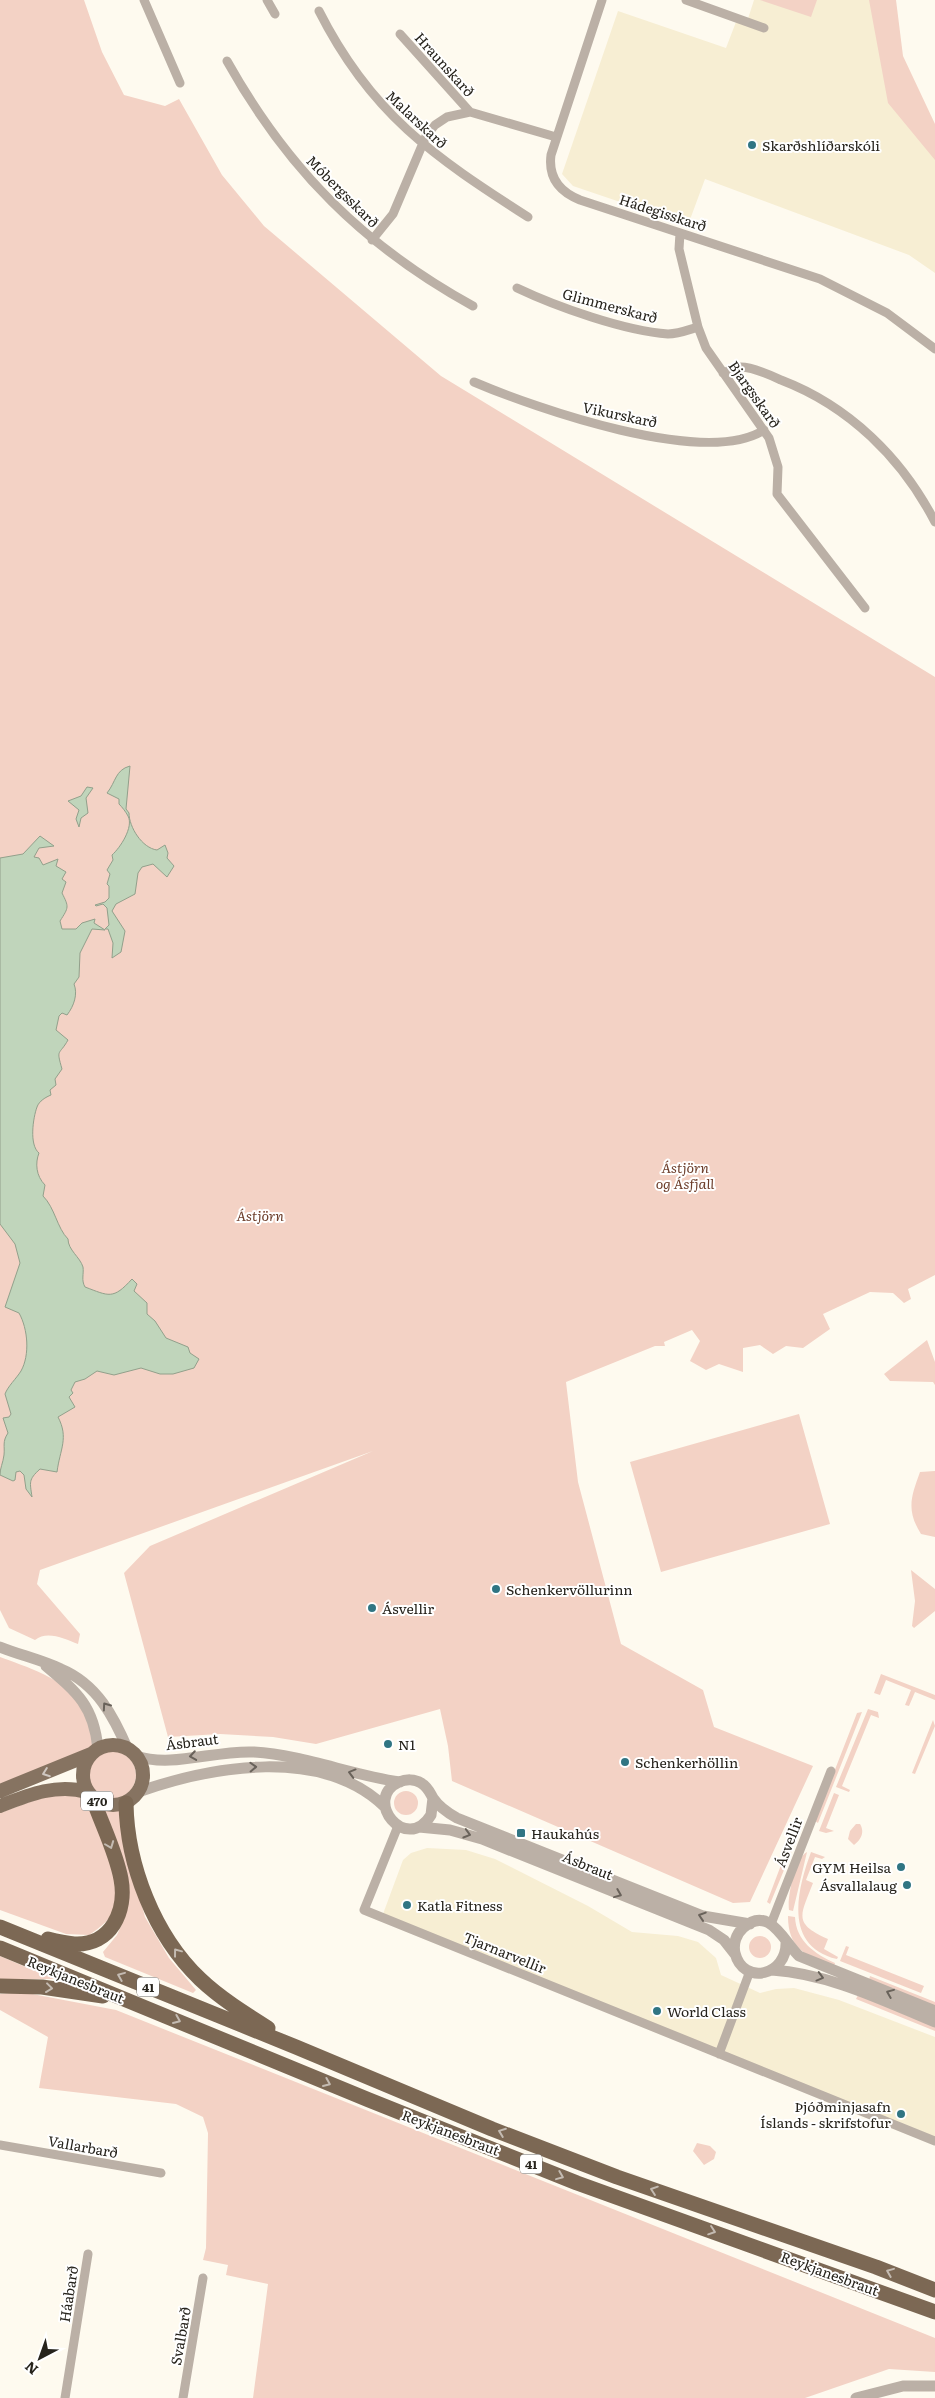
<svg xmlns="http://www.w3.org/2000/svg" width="935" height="2398" font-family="Literata,serif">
<rect width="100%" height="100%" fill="#fefaef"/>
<path fill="#f7eed3" d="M754,0H885L889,34L935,155V273L909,255L705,179L688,225L573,186L562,174L618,11L726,48L736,22L746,25Z
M427,1848L466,1850L495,1859L588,1906L632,1932L678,1936L698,1942L716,1958L721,1975L760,1993L776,1989L794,1988L839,2000L935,2037V2138L383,1914L403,1860L411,1853Z"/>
<path fill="#f3d2c5" d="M0,0H84L102,52L124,95L165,106L179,99L222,175L264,226L441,376L935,677V1275L908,1289L911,1299L904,1303L893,1293L870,1292L823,1314L830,1329L803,1348L786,1346L773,1354L760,1345L743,1348V1372L719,1364L706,1370L690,1361L700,1341L692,1330L664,1342L665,1346H655L566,1382L578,1482L621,1644L703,1690L714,1727L813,1766L750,1902L733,1903L452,1781L448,1746L440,1709L316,1744L273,1737L220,1734L168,1737L124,1573L150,1546L373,1451L40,1570L37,1584L80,1634L78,1644C65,1639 47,1630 35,1640L9,1628L0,1610Z
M760,0H817L811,17Z
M869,0H896L903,56L935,124V160L888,103Z
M927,1340L935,1362V1385L933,1382L890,1381L884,1374Z
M799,1414L830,1524L661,1572L630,1462Z
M935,1471V1537L921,1534C906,1510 911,1497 920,1472Z
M911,1570L935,1589V1611L914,1628L912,1626L915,1601Z
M0,1657C24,1666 67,1679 80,1704C86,1715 89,1728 94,1740L91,1749L0,1787Z
M881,1674L935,1695V1700L915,1692L909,1706L905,1705L911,1690L886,1680L880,1695L874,1693Z
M868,1709L878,1712L879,1718L871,1715L842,1786L850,1790L849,1792L836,1787Z
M862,1712L818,1823L815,1821L857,1713Z
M933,1720L935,1726L915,1774L912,1773Z
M88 1775a24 24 0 1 1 48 0a24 24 0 1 1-48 0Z
M394 1803a12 12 0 1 1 24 0a12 12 0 1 1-24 0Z
M68,1793L80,1796L89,1806C98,1831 121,1877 116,1903C113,1918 101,1927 89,1935L66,1934L0,1910V1813L40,1798Z
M834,1793L839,1795L826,1828L834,1831L826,1833L819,1831Z
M104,1811H119L124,1841L145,1917L169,1958L196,1990L193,1993L105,1957L103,1952L117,1935L125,1917Z
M856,1824H860C865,1832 861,1840 854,1845L848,1839L850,1831Z
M792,1836L793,1846L791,1853L770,1904L767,1902Z
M807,1852L793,1911L789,1910C787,1897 795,1858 807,1852Z
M811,1852L825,1857L822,1859L815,1857L806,1880L813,1883C801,1915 792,1923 828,1939L824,1949L838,1957L837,1959C783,1946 797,1890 811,1852Z
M788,1916L795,1917C796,1941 815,1954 835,1963L834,1967C806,1956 788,1949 788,1916Z
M749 1947a11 11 0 1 1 22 0a11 11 0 1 1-22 0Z
M846,1946L849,1947L846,1955L924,1986L921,1993L840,1961Z
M0,1956L54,1979H0Z
M870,1976L935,2002V2007L869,1980Z
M22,1992L116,2010L935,2338V2372L889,2369L805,2398H253L268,2284L226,2275L228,2265L203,2260L206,2248L208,2133L203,2117L176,2104L39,2088L48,2037L0,2010V1994Z
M858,1995L935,2026V2031L856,1999Z
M697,2143L710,2146L716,2152L714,2159L704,2165L693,2151Z"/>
<path fill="#c0d5bb" stroke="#92a08b" d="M130,766L126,809L129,813C129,827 142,848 157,850L165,845L168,853L167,858L174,866L167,877L153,864L142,867L138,873L135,894L116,904L112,911L125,931L121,952L112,958L113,943L108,929H105L109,925L107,908L103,904L96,906L95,905L105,902L109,898V886L107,884L110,874L107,870L113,860L112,855C120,848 134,827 128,816C126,812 122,807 119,804V799L107,793C116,782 115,770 130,766Z
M87,787L93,788L86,798L88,813L81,818L79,827L76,819L79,810L68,801L81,796Z
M40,836L54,846L39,848L34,857L39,858L43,865L58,859L56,866L66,872L62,879L66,882L62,893C69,907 69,907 60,921L62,929H76L82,923L95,919L94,923L105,930L92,929L80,953L79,977L74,984C78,994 74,1006 67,1015L62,1013L59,1016L56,1030L68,1040C59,1056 56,1048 62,1069L55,1079L56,1085L50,1090L51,1095C46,1097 39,1101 37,1107C33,1118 29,1145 39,1153C35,1163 36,1176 45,1185L43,1196C55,1208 57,1228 68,1239C68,1250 80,1257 83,1267C84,1274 81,1280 85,1287C109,1296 113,1300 132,1279L137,1284L134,1291L147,1303V1314L155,1321L166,1338L188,1347L190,1353L199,1359L194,1368L173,1374H160L141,1368L114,1375L97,1371L85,1379L75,1382L71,1390L73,1393L69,1397L75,1407L58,1417C69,1438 60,1449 57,1472L40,1469C28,1480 30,1482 32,1497L26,1489L24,1475L20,1471L16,1472L15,1480L13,1481L0,1475C0,1468 3,1463 4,1455C5,1446 2,1442 8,1433L3,1418L9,1417L11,1414L5,1394C8,1386 16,1379 21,1371C30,1355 28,1329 19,1313L5,1307L20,1263L15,1244L0,1224V858L23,854Z"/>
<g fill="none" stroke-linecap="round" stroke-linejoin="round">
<path stroke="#bbb0a6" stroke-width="9" d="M144,0L180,83
M267,0L275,14
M602,0L551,155C548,178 560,192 580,200L820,279L887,313L935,349
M686,0L764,28
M319,11C371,114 433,156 528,217
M400,34L470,112
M227,61C288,170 364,246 473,306
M680,233L679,249L698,327L706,348L769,438L778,467L777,494L865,608
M372,240L393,214L426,136L435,125L447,117L470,112L556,137
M517,288C557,307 625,331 668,334C678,334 688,330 698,327
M723,373C728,371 736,367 741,367C753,367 770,375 781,380C849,406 902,458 935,522
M474,382C535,408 706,468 764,430
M398,1826L364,1910L935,2141
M771,1924L831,1771
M719,2054L750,1971
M0,2145L161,2173
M65,2398L88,2254
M183,2398L203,2278"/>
<path stroke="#bbb0a6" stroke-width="11" d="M0,1647C20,1655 42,1660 61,1669C97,1684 114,1717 128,1750
M46,1666C77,1692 94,1706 98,1749
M136,1756C173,1768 214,1750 254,1752C303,1755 351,1775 400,1782
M138,1792C212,1766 322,1746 385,1807
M433,1798L431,1815C406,1855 362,1799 399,1782C406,1779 415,1779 421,1783C428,1787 430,1793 433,1798C439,1807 448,1813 457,1818L703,1916L750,1924
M419,1827L450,1830L482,1839L709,1930L724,1940L735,1954
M786,1941C788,1976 743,1986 735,1953C733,1944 736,1934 743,1928C769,1904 784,1942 799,1956L935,2011
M772,1970C830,1974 882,2000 935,2022
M856,2398L903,2386H935"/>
<path stroke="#867361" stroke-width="14" d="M83 1775a30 30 0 1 1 60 0a30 30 0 1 1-60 0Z
M0,1791L91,1754
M0,1806C28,1795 57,1783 87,1792"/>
<path stroke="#7c6854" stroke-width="15" d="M126,1803C127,1865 154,1935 200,1979C220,1998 244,2013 268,2028
M0,1927L296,2047L492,2129L617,2177L876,2267L935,2290
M48,1939C56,1941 65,1943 74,1944C111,1946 127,1911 121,1879C116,1852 102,1825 93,1799
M0,1948L369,2100L577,2183L935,2312
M0,1986L42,1987L103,1996"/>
</g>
<defs><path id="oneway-chevron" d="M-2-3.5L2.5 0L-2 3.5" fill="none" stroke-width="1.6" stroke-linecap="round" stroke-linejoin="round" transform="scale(1.25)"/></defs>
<g stroke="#69625a">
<use href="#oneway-chevron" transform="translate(106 1706) rotate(-125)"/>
<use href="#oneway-chevron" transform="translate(193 1756) rotate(171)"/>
<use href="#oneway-chevron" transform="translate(253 1767) rotate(-2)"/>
<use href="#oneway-chevron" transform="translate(352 1773) rotate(-165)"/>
<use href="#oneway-chevron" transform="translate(467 1834) rotate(16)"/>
<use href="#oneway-chevron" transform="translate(618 1894) rotate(22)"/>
<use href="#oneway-chevron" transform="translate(702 1916) rotate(-162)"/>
<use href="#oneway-chevron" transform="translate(820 1977) rotate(15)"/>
<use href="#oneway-chevron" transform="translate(890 1993) rotate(-158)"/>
</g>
<use stroke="#cfc7c0" href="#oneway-chevron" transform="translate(46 1773) rotate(160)"/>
<g stroke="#c4bbb2">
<use href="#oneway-chevron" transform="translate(110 1845) rotate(69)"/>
<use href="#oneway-chevron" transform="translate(177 1952) rotate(-127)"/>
<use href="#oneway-chevron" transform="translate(121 1976) rotate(-158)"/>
<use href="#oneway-chevron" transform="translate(49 1988) rotate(7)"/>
<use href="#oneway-chevron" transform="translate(177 2020) rotate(23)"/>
<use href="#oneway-chevron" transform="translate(327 2083) rotate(23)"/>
<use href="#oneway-chevron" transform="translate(502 2132) rotate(-159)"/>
<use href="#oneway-chevron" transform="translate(560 2176) rotate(22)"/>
<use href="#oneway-chevron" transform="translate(654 2190) rotate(-161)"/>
<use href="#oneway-chevron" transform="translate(712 2231) rotate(19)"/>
<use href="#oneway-chevron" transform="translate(890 2272) rotate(-158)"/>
</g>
<g fill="#307583" stroke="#fff" stroke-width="2">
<circle cx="752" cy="145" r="5"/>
<circle cx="496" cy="1589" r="5"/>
<circle cx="372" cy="1608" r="5"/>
<circle cx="388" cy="1744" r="5"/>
<circle cx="625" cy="1762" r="5"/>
<rect x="516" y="1828" width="10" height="10" rx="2.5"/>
<circle cx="901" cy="1867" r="5"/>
<circle cx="907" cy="1885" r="5"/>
<circle cx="407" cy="1905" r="5"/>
<circle cx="657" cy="2011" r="5"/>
<circle cx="901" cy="2114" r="5"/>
</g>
<g text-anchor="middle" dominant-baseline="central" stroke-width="4" stroke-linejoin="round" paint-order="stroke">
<g fill="#fff" stroke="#676560" stroke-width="1">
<rect x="81" y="1791.5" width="32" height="19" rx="4"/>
<rect x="137" y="1977.5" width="22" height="19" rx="4"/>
<rect x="520" y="2154.5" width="22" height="19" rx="4"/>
</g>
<g font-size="12" font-weight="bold" fill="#26231c">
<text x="97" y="1801">470</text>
<text x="148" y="1987">41</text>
<text x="531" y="2164">41</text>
</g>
<g font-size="14" fill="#26231c" stroke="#fff">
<text transform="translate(445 64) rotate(48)">Hraunskarð</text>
<text transform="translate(417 119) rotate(43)">Malarskarð</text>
<text transform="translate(343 191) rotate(45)">Móbergsskarð</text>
<text transform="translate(663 212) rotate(18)">Hádegisskarð</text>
<text transform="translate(610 305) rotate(15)">Glimmerskarð</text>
<text transform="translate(755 394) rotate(55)">Bjargsskarð</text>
<text transform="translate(620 414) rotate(12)">Vikurskarð</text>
<text transform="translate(192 1741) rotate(-7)">Ásbraut</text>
<text transform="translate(788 1842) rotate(-69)">Ásvellir</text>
<text transform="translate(588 1865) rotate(22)">Ásbraut</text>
<text transform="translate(505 1952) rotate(22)">Tjarnarvellir</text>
<text transform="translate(76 1979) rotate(22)">Reykjanesbraut</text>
<text transform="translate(451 2132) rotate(21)">Reykjanesbraut</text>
<text transform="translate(83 2146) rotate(10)">Vallarbarð</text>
<text transform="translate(830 2273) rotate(20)">Reykjanesbraut</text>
<text transform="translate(68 2294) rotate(-81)">Háabarð</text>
<text transform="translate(180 2336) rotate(-80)">Svalbarð</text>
</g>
<g font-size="14" fill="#26231c" stroke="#fff" text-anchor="start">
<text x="762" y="145">Skarðshlíðarskóli</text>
<text x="506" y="1589">Schenkervöllurinn</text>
<text x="382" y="1608">Ásvellir</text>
<text x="398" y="1744">N1</text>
<text x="635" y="1762">Schenkerhöllin</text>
<text x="531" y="1833">Haukahús</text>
<text x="891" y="1867" text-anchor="end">GYM Heilsa</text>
<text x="897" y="1885" text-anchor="end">Ásvallalaug</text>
<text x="417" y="1905">Katla Fitness</text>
<text x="667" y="2011">World Class</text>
<text x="891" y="2106" text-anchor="end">Þjóðminjasafn<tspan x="891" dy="16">Íslands - skrifstofur</tspan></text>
</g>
<g font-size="14" font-style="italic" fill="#6d3e2b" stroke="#fff">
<text x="685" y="1167">Ástjörn<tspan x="685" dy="16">og Ásfjall</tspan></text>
<text x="260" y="1215">Ástjörn</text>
</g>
</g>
<g transform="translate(40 2358) rotate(221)" stroke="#ffffff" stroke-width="4" paint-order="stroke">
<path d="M0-4L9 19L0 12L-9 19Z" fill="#26231c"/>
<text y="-8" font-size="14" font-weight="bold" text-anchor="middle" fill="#26231c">N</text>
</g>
</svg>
